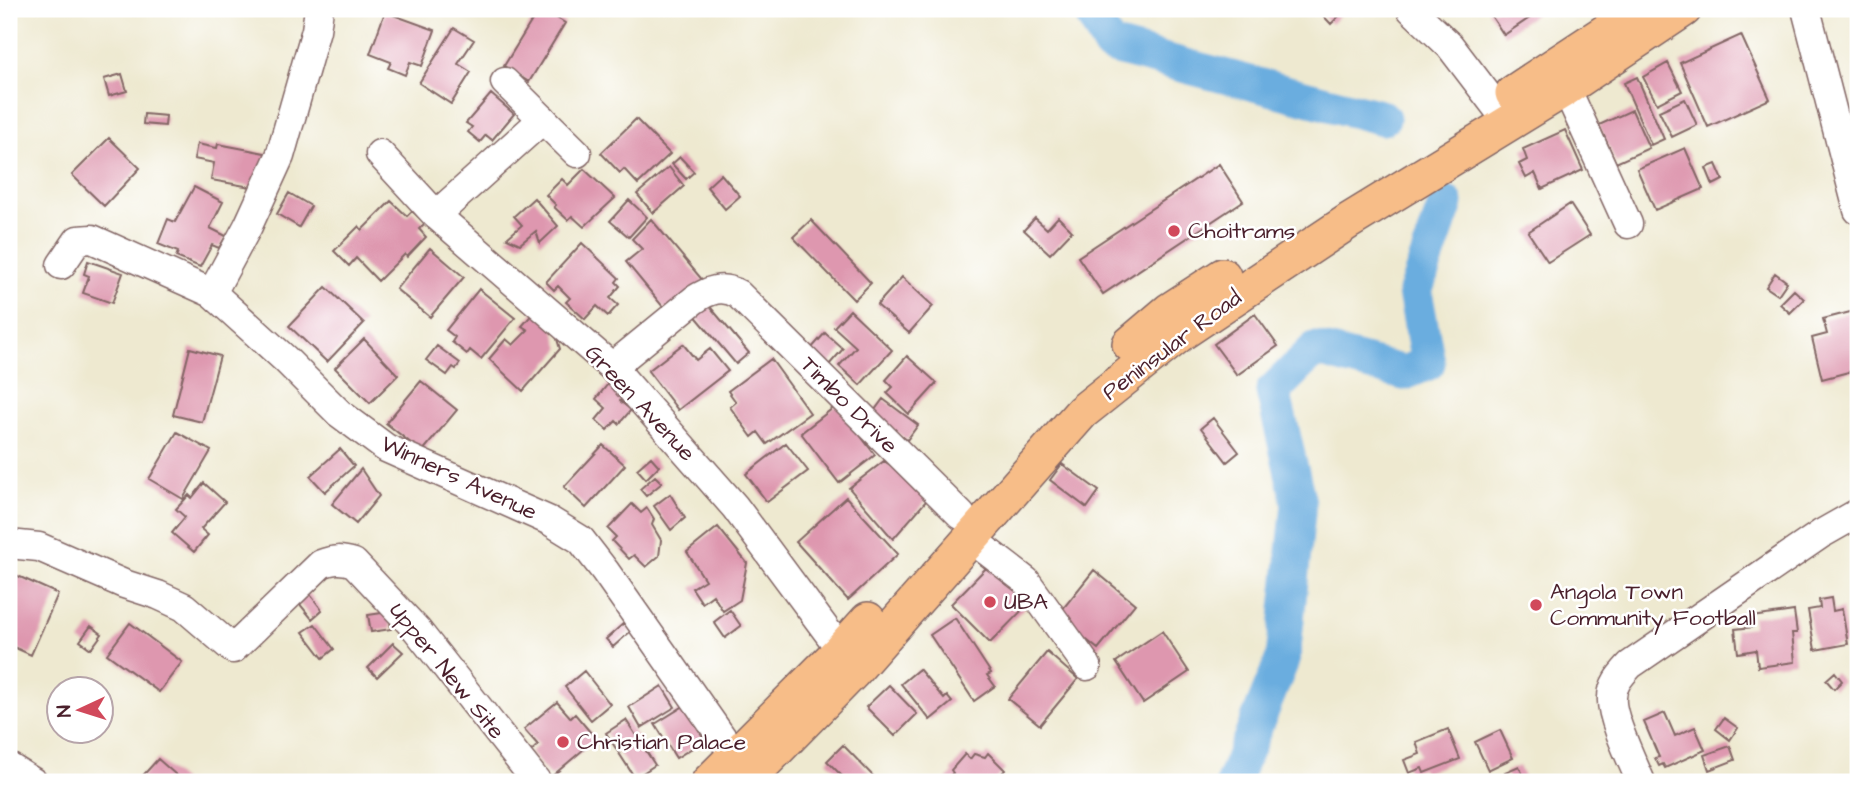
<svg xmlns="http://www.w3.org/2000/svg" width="1867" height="791" font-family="'Architects Daughter',sans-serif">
<rect width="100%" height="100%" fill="#fff"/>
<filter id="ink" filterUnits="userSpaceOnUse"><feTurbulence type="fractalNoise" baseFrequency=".0143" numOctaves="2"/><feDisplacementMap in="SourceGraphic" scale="14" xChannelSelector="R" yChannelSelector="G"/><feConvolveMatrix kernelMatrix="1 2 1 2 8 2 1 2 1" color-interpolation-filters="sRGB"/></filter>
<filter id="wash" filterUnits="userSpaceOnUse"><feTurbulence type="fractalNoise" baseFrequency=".00686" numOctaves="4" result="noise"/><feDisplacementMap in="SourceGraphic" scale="28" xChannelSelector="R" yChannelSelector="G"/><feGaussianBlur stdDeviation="1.57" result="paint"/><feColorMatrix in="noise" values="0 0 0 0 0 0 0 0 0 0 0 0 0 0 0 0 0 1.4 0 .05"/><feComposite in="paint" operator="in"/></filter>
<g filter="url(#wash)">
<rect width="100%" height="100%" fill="#eee9d0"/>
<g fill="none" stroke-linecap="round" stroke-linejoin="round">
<path stroke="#6baddf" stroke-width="35" d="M1089,9L1110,46L1383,118
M1233,782L1283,658L1299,503L1273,391L1315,349L1404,373L1428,363L1415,292L1446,203"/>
</g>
<g id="blocks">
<path fill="#de97af" d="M539,9H542L565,23L529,82L504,66Z
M1317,9H1346L1331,24Z
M1492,9H1543L1504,35L1488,11Z
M385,12L435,30L422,66L410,62L405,75L388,68L391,62L370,54Z
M454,28L474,40L458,64L471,72L451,104L419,83Z
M1741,35L1770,99L1708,127L1680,63Z
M1668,63L1682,91L1657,104L1643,77Z
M122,74L127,91L109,96L104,79Z
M1637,77L1664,139L1651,145L1624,83Z
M491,94L514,114L492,140L486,135L480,142L468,132L472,127L466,123Z
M1685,99L1697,125L1672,137L1659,111Z
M1632,110L1649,148L1616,163L1599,125Z
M144,114L166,116L165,126L143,124Z
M636,119L670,154L638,184L624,169L620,173L601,153Z
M1565,130L1583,170L1542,189L1535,173L1526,178L1519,164L1527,160L1523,149Z
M109,138L140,168L104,206L72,175Z
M197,144L217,148L218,144L270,154L257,188L211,180L214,163L194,159Z
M1685,148L1703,189L1655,210L1637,169Z
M680,157L694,172L686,179L672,164Z
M1219,164L1243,201L1103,294L1078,257Z
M1716,164L1723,180L1713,185L1706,168Z
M669,167L684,186L653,213L637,194Z
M584,169L615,198L584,227L572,216L568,220L554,207L556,205L546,195L562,179L568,185Z
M721,174L740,196L725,209L707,187Z
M194,187L223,202L210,228L226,236L219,248L212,245L200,267L176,257L178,252L158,244L168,219L175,222Z
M289,193L311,206L299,227L277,214Z
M534,198L558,226L540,243L536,231L520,244L507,238L522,225L514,216Z
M629,200L647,217L629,237L610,221Z
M391,201L407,216L412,211L425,223L419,229L426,237L407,257L405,254L378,281L356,258L349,266L334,251L359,226L362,230Z
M1570,204L1590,235L1548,262L1528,232Z
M1058,217L1072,231L1050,254L1024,230L1035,218L1047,229Z
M651,219L704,282L668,313L626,262L642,249L632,239Z
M811,220L871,283L854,300L793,237Z
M582,243L619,278L616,282L620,286L610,298L618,305L608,316L597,306L585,319L566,302L570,298L558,286L554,290L546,282Z
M430,248L464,277L430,317L396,289Z
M88,261L123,273L112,303L83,293L89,276L84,274Z
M1775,273L1787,282L1778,295L1766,287Z
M902,277L933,306L909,333L877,305Z
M326,287L364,323L327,362L289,326Z
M479,289L515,318L481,359L470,350L467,354L452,342L455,337L446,330Z
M1794,290L1804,299L1790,313L1780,304Z
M706,302L749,353L736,364L693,313Z
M850,310L892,350L860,385L839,366L856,347L834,327Z
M1858,310V376L1856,370L1822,379L1812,338L1827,334L1823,319Z
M535,311L553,326L560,349L523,391L489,359L506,339L513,345L528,330L522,326Z
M1255,314L1278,346L1237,375L1214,344Z
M825,333L843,349L828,366L810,350Z
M364,339L398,375L370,403L335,368Z
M683,344L696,360L710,349L728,371L678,410L648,371Z
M437,346L460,363L456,369L453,367L447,375L426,360Z
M190,348L220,356L202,422L173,415Z
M907,356L937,383L909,414L887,393L893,387L886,380Z
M771,359L810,413L767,444L758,432L752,437L730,407L736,402L728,391Z
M421,381L457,410L422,452L386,423Z
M608,384L623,397L620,401L631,410L619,424L616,421L607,430L596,420L606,408L596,399Z
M883,399L918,425L907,440L872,414Z
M837,405L875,455L839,483L801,433Z
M1213,418L1239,452L1227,462L1201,428Z
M177,432L211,451L183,499L149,479Z
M786,443L808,471L767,502L746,474Z
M603,445L625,465L586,508L564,487Z
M340,449L354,466L325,492L310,476Z
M651,457L659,466L646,479L637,469Z
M884,461L933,493L893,539L849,488Z
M1062,464L1099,491L1087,508L1050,480Z
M361,469L379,496L356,524L332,504Z
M655,476L662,483L646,496L640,489Z
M204,483L225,502L201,529L208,535L194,552L172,533L185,517L176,509L189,495L192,498Z
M670,494L685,518L671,530L654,506Z
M846,497L898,554L848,600L796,542Z
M632,504L641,513L647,508L654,519L652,525L661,540L659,556L646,567L634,555L629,559L612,541L616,537L608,529Z
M718,527L747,563L740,600L723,611L713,595L702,603L692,588L705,580L687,552Z
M990,564L1029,603L990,643L951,604Z
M1094,570L1135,604L1098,649L1057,616Z
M9,572L58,594L31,655L9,645Z
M309,593L322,610L312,619L298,602Z
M1831,598L1833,611L1842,609L1848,644L1815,650L1808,610L1820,608L1819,600Z
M730,610L741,626L725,638L714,622Z
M1794,611L1797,633H1792L1795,662L1758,667L1756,650L1738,653L1735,629L1753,627L1752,617Z
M389,612L391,629L371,632L368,615Z
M955,618L991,673L987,675L995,686L974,701L930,635Z
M130,623L182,662L159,692L107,654Z
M624,623L631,631L613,647L606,639Z
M315,624L334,649L323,658L303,632Z
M91,626L102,634L91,649L80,641Z
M1162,631L1189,672L1143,703L1116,662Z
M393,643L403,652L377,677L368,668Z
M1047,652L1078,679L1040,725L1008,699Z
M919,669L944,699L947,696L952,702L930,720L901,684Z
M584,671L610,704L591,720L565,687Z
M1835,672L1842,681L1834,689L1826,680Z
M889,685L917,714L895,736L866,707Z
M662,686L675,707L641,728L629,707Z
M557,702L571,718L575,714L596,739L551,777L530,752L538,745L524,729Z
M684,706L705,740L676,758L655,724Z
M1665,713L1675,736L1695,727L1705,750L1665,768L1663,764L1659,766L1655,758L1659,757L1644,722Z
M1724,718L1738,728L1730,740L1716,729Z
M626,720L655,765L635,778L606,733Z
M1448,729L1460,759L1424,773L1422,768L1409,773L1404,760L1420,754L1416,742Z
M1500,730L1513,758L1488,770L1475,742Z
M843,745L874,777L868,782H848L827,761Z
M1730,746L1735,760L1709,770L1704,755Z
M988,753L1005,770L994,782H950L947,779L953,773L951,770L965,754L970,759L974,754L985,757Z
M158,759L184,782H137Z
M1519,766L1526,782H1509L1505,772Z"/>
</g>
</g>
<g filter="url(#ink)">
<use href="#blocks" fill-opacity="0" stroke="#836665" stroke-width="2"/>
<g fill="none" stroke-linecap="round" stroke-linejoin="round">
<defs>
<path id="minor" d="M1411,9L1450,46L1508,122
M1806,9L1858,210
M505,82L577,153
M1566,88L1628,224
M380,154L436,215L612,367L735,507L841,650
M436,215L543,119
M61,265L78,240L92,239L212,293L285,359L339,413L386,448L550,521L581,540L605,571L735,756L749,772
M212,293L248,226L280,156L316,30L319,9
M612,367L694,300C709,290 722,285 738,294L961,515
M970,538L1026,581L1087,666
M9,544L39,547L124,584L158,595L184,607L233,649L321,564C334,559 341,559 354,563L417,630L537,782
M9,767L33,782
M1641,782C1633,763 1610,716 1612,698C1612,684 1621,675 1630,665L1821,534L1858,513"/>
<path id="major" d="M1513,93L1613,27L1638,9
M1130,344L1169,311L1223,276
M709,782L841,650L868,620
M745,782L853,672L1082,412L1181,333L1349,221L1566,88L1684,9"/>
</defs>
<use href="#minor" stroke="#836665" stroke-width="31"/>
<use href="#major" stroke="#836665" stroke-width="38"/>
<use href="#minor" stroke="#fff" stroke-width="28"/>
<use href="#major" stroke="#f7bd88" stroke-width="35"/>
</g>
</g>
<g fill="#d1495b" stroke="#fff" stroke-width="2.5">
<circle cx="1174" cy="231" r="7"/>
<circle cx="990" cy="602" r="7"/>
<circle cx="1536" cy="605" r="7"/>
<circle cx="563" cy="742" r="7"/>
</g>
<g text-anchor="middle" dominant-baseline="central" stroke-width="5" stroke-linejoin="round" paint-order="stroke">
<g font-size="23" fill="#4a1f2b" stroke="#fff" text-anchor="start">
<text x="1188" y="231">Choitrams</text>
<text x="1550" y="592">Angola Town<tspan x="1550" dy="26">Community Football</tspan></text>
<text x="1004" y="602">UBA</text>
<text x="577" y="742">Christian Palace</text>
</g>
<g font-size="23" fill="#4a1f2b" stroke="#fff">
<text transform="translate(1172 345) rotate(-37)">Peninsular Road</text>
<text transform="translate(640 403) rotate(47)">Green Avenue</text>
<text transform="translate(849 405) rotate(45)">Timbo Drive</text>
<text transform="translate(459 478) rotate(25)">Winners Avenue</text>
<text transform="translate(447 671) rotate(51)">Upper New Site</text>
</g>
</g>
<rect width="1867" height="791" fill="none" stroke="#fff" stroke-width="35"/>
<g transform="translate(80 710) rotate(266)"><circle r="33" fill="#ffffff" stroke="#b7a5aa" stroke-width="2"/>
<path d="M0-5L12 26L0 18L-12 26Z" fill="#d1495b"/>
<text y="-10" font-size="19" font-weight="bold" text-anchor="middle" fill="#4a1f2b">N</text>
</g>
</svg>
